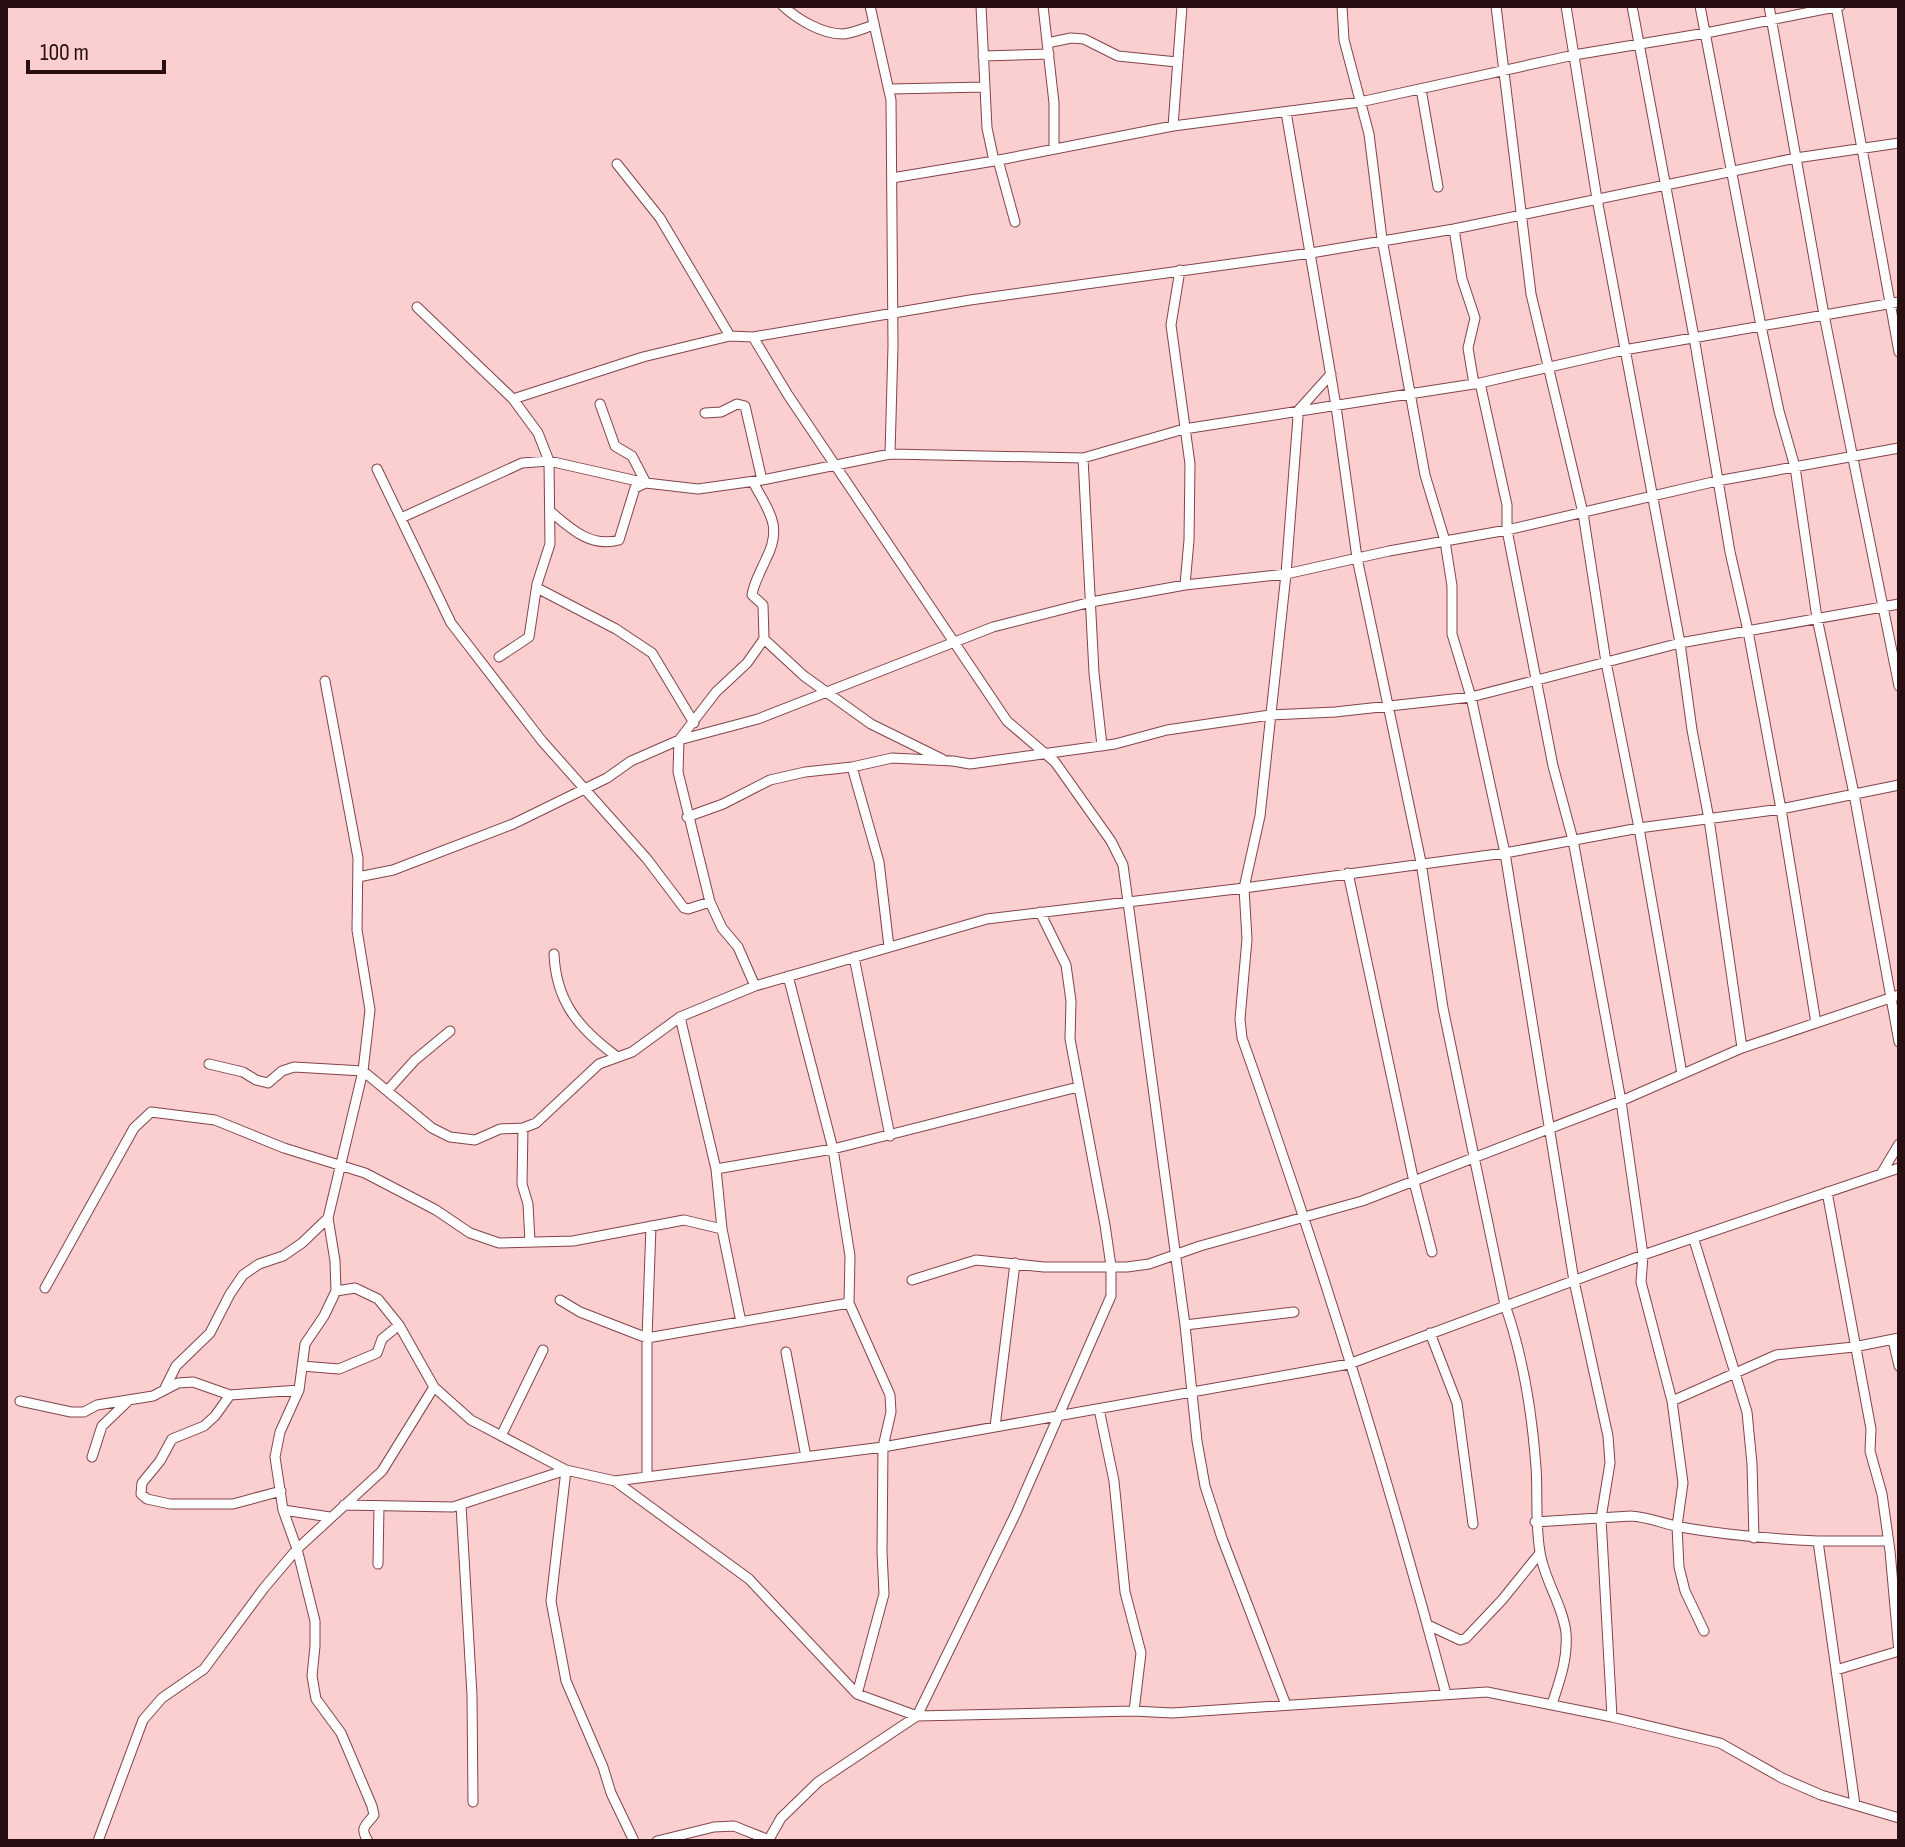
<svg xmlns="http://www.w3.org/2000/svg" width="1905" height="1847" font-family="'Sofia Sans Condensed',sans-serif">
<rect width="100%" height="100%" fill="#fbced0"/>
<g fill="none" stroke-linecap="round" stroke-linejoin="round">
<defs>
<path id="minor" d="M783,6C797,19 822,34 842,34C852,34 864,28 874,25
M870,6L891,100L893,346L890,454
M981,6L987,128L994,161
M1043,6L1054,103V148
M1342,6L1344,40L1369,134L1382,239L1425,475L1445,541L1452,586V634L1471,697L1505,853L1574,1281L1608,1436L1610,1463L1601,1518L1612,1717
M1496,6L1531,294L1583,513L1606,662L1639,828L1682,1074
M1566,6L1597,199L1680,643L1692,730L1709,819L1742,1048
M1632,6L1694,337L1730,552L1748,631L1781,809L1816,1023
M1700,6L1761,326L1779,411L1795,467L1817,618L1854,794L1899,1042
M1769,6L1824,315L1899,686
M1836,6L1899,352
M1047,43L1071,38L1084,39L1118,56L1177,62
M983,56L1049,54
M891,89L985,87
M1421,89L1438,187
M1286,112L1336,406L1357,558L1421,862L1443,1008L1505,1305C1523,1356 1532,1412 1536,1467C1538,1495 1535,1523 1540,1552C1544,1580 1563,1605 1566,1633C1568,1658 1560,1680 1552,1704
M1173,126L1182,6
M998,160L1015,222
M617,164L660,218L730,336
M892,178L994,161L1173,126L1360,102L1574,55L1706,33L1840,6
M1454,229L1462,279L1475,318L1468,348L1474,384
M1180,270L1171,325L1190,464L1189,540L1185,585
M417,307L513,399L538,433L549,461L550,544L537,584L529,637L499,657
M753,337L788,395L1007,721L1055,762L1111,841L1123,865L1185,1325L1197,1441L1205,1486L1222,1538L1286,1705
M1331,374L1296,413L1298,417L1286,574L1260,816L1244,888L1247,939L1240,1019L1242,1038C1319,1254 1387,1473 1446,1694
M1480,383L1507,505V530L1553,766L1573,840L1621,1101L1643,1255L1641,1282L1672,1401L1683,1483L1677,1526L1679,1567L1685,1591L1704,1631
M513,399L643,357L730,336L753,337L970,300L1311,253L1454,229L1796,158L1899,143
M705,413L721,412L737,404L745,406L762,480
M1083,458L1094,673L1102,746
M377,469L451,623L542,741L647,859L684,908L688,909L710,902
M753,482C769,512 783,526 766,559C761,571 754,582 752,595L763,605L764,639L747,663L716,692L679,740L678,772L710,902L722,928L738,947L755,986
M551,512C571,529 591,548 619,540L635,488L646,483L632,456L615,446L600,404
M401,518L522,463L549,461L646,483L698,489L762,480L890,454L1083,458L1184,429L1480,383L1624,350L1899,302
M537,588L616,629L652,653L694,723
M764,639L804,676L871,724L942,759
M325,681L358,858L357,930L370,1010L363,1071L328,1218L335,1261L336,1291L324,1316L305,1344L299,1390L280,1432L275,1457L283,1510L297,1549L315,1621V1646L312,1676L316,1699L341,1733L372,1806L374,1815C366,1826 359,1827 368,1841
M852,767L879,862L889,947
M687,817L723,804L770,780L805,772L852,767L892,758L953,761L970,764L1115,744L1167,730L1270,715L1335,712L1471,697L1680,643L1899,604
M1348,873L1414,1182L1432,1252
M358,877L393,870L513,824L607,778L631,761L679,740L758,719L993,627L1091,602L1185,585L1286,574L1389,551L1507,530L1717,481L1899,448
M554,954C556,1001 578,1028 616,1056
M854,957L890,1136
M788,976L833,1149L850,1256L849,1303L890,1395L891,1412L883,1447L882,1552L884,1594L857,1694
M680,1017L716,1169L722,1229L741,1322
M209,1064L243,1072L256,1080L268,1083L282,1071L294,1067L363,1071L432,1128L450,1137L475,1140L500,1129L523,1128L536,1123L599,1064L632,1052L680,1017L755,986L987,919L1244,888L1505,853L1639,828L1781,809L1899,785
M387,1091L415,1060L450,1031
M523,1128L522,1184L528,1204L530,1242
M716,1169L833,1149L1078,1087
M1881,1174L1899,1144
M1827,1192L1871,1429L1870,1451L1882,1494L1890,1551L1899,1652
M1694,1240L1747,1412L1752,1464L1754,1538
M912,1280L976,1260L1044,1267H1127L1149,1264L1200,1246L1362,1201L1621,1101L1742,1048L1899,995
M45,1288L134,1128L151,1112L215,1120L284,1148L365,1173L436,1210L470,1233L499,1243L573,1241L684,1220L722,1229
M336,1291L355,1288L378,1299L399,1325L434,1387L471,1420L566,1470L615,1481L883,1447L1349,1364L1643,1255L1899,1168
M560,1300L580,1312L647,1338L849,1303
M1185,1325L1294,1312
M1430,1333L1457,1403L1473,1524
M1893,1340L1899,1366
M786,1352L806,1457
M302,1366L339,1369L377,1353L382,1339L399,1325
M165,1388L176,1366L210,1333L230,1294L243,1275L259,1264L283,1256L302,1243L328,1218
M230,1395L215,1416L204,1426L172,1439L160,1461L142,1483L141,1494L147,1499L170,1504H233L281,1491
M20,1401L71,1412H84L97,1405L153,1396L178,1383L193,1382L230,1395L299,1390
M1672,1401L1776,1355L1854,1347L1899,1338
M1099,1409L1114,1481L1125,1592L1141,1653L1134,1711
M995,1427L1015,1263
M501,1436L543,1350
M92,1457L102,1426L127,1402
M566,1470L551,1601L566,1681L603,1767L611,1793L634,1841
M647,1477V1338L651,1226
M615,1481L749,1579L857,1694L917,1716L1134,1711L1172,1713L1487,1692L1612,1717L1720,1743L1782,1778L1821,1795L1899,1818
M344,1505L453,1507L566,1470
M461,1505L472,1695L473,1802
M283,1510L330,1517
M1535,1522L1631,1516C1649,1517 1664,1524 1680,1527C1726,1535 1772,1539 1818,1541
M378,1564L379,1506
M1428,1625L1460,1640L1466,1638L1502,1600L1540,1553
M1836,1670L1899,1651
M1855,1805L1818,1541H1888
M98,1841L143,1720L162,1698L204,1669L264,1588L297,1549L382,1471L434,1387
M657,1841L714,1827L734,1826L769,1840
M768,1841L781,1818L818,1782L917,1716L1016,1513L1111,1296V1266L1105,1225L1070,1039L1071,1001L1066,965L1040,912"/>
</defs>
<use href="#minor" stroke="#824449" stroke-width="11"/>
<use href="#minor" stroke="#fff" stroke-width="9"/>
</g>
<rect width="1905" height="1847" fill="none" stroke="#290f12" stroke-width="16"/>
<path d="M28 60v12h136v-12" fill="none" stroke="#290f12" stroke-width="4"/>
<text x="40" y="60" font-size="24" fill="#290f12" stroke="#fbced0" stroke-width="6" paint-order="stroke">100 m</text>
</svg>
